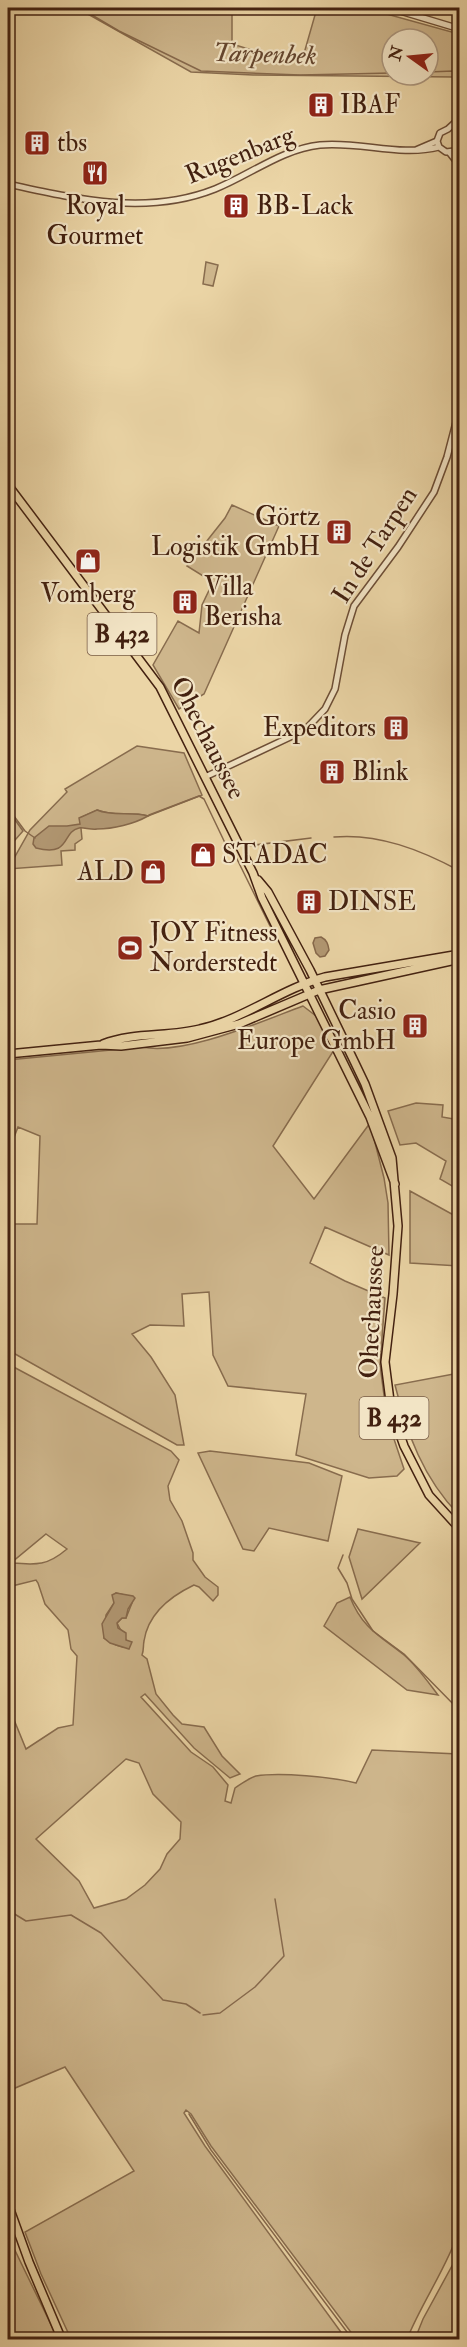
<svg xmlns="http://www.w3.org/2000/svg" width="467" height="2347" font-family="'IM FELL Double Pica',serif">
<rect width="100%" height="100%" fill="#ebd5a6"/>
<filter id="stains"><feTurbulence type="fractalNoise" baseFrequency=".00333" numOctaves="4"/><feColorMatrix values="0 0 0 0 .2 0 0 0 0 .09 0 0 0 0 .02 0 0 0 .5 -.17"/></filter>
<radialGradient id="worn" r=".72"><stop offset=".6" stop-color="#630" stop-opacity="0"/><stop offset="1" stop-color="#630" stop-opacity=".3"/></radialGradient>
<path fill="#ceb68c" stroke="#886c4e" stroke-width="1.5" fill-rule="evenodd" d="M77,8H227L232,9V44L292,62L303,57L317,8H365L459,34V79L455,77L253,75L191,72ZM392,39H428V75H392Z
M206,262L218,265L213,286L203,284Z
M232,505L279,526L204,694L179,709L153,665L178,621L199,633L202,605L213,582L187,566L225,518Z
M137,746L184,753L202,795L148,816C131,811 113,817 97,810L80,818L82,839L75,844V850L61,851L62,865L8,869L30,830L67,792L65,789Z
M8,810L23,831L8,848Z
M303,1006L316,1016L334,1050L273,1146L314,1199L370,1123L384,1178L388,1203L389,1255L325,1227L310,1263L345,1281L385,1298L380,1365L387,1418L404,1469L397,1476L369,1478L296,1455L306,1394L228,1386L213,1355L209,1292L182,1294L184,1326L150,1325L132,1334L151,1357L175,1395L184,1445H177L8,1350V1224H37L40,1136L18,1127L13,1140H8V1060L142,1047C184,1056 262,1021 303,1006Z
M416,1103L443,1105L442,1117L459,1120V1190L440,1179L446,1161L416,1143L400,1145L388,1111Z
M410,1191L459,1218V1266L410,1263Z
M8,1364L171,1451L179,1460L168,1486L170,1500L182,1521L193,1553V1560L205,1577L218,1587V1595L213,1601L199,1587L194,1585C171,1596 148,1614 144,1641C143,1646 144,1650 142,1655L147,1659L156,1694L173,1715L182,1724L204,1727L222,1756L240,1774L230,1778L194,1748L145,1694L141,1697L191,1752L213,1767L228,1785L225,1801L231,1803L235,1788C241,1784 249,1778 256,1776C280,1772 332,1777 356,1783L372,1750L458,1754L459,2231C446,2269 422,2302 407,2339H356L211,2146L191,2114L186,2110L184,2113L205,2146L346,2339H71L41,2274L25,2232L134,2171L65,2067L8,2091V1705L26,1749L58,1728L73,1725L77,1656L71,1649L68,1630L45,1604L38,1583L36,1580L12,1586L10,1563L8,1565ZM46,1534L67,1549C47,1566 37,1565 11,1563ZM116,1593L124,1595L132,1603L126,1618H122L117,1623L126,1640L123,1647L116,1645L104,1638L106,1615L114,1603ZM126,1759L139,1763L153,1794L181,1822L180,1839L167,1854L160,1869L145,1885L126,1899L94,1908L79,1881L36,1839Z
M459,1373H460L459,1515C423,1478 407,1434 395,1385Z
M210,1451L309,1463L342,1476L328,1541L269,1528L254,1551L243,1549L198,1453Z
M358,1529L420,1543L362,1599L349,1557Z
M350,1597C362,1628 380,1636 404,1655C417,1666 428,1682 438,1695L407,1690L324,1626L337,1603Z
M8,2236L58,2339H8Z
M459,2253V2339H415L423,2319Z"/>
<path fill="#b29873" stroke="#86684b" stroke-width="1.5" d="M97,810C113,817 131,811 148,816C134,824 113,829 97,829C91,830 83,827 79,828C61,832 72,857 36,848L33,844L34,838L49,826H67L80,824L79,818Z
M321,937C327,940 328,944 329,950L325,956L320,957L316,953L313,943L315,938Z
M116,1593L133,1596L135,1598L128,1609L126,1618H122L117,1623L118,1628L126,1633V1640L132,1642L129,1649L110,1643L104,1638L102,1624L114,1603L112,1595Z"/>
<g fill="none" stroke-linecap="round" stroke-linejoin="round">
<path stroke="#86684b" stroke-width="1.5" d="M80,8L119,31L201,71L300,75L392,73
M428,72L453,71L460,74
M8,808L25,831L35,838
M149,815L199,796L204,799L226,845L233,851L270,926
M334,837C378,833 421,850 460,871
M247,846L311,838
M343,1555L338,1568L347,1583L352,1599L373,1631L404,1654L460,1711
M8,1910L26,1921L71,1915L101,1933L163,2000L186,2004L200,2013
M203,2015L220,2013L255,1987L284,1956L275,1899
M189,2114L211,2150L353,2340"/>
<defs>
<path id="minor" d="M390,8L460,29
M460,130L458,135L460,155
M458,147L454,151L446,152L439,147L437,141L440,133L448,129L460,118
M416,150L437,141
M449,152L460,166
M8,184C76,199 147,216 215,189C250,175 282,149 320,145C360,141 400,157 439,147
M205,777L305,730L325,709L335,689L345,635L354,606L398,547L434,492L447,457L460,407"/>
<path id="major" d="M8,485L160,687L253,873L262,898L370,1117L395,1184
M258,880L268,892L310,970L354,1061L365,1084L392,1158L398,1226L393,1294L385,1362L391,1409L404,1446L429,1495L460,1529
M103,1044C133,1032 169,1037 200,1029C244,1019 281,989 325,977L460,954
M8,1054L101,1045L121,1046L187,1038L239,1024L319,990L460,959
M8,2204L29,2262L62,2340"/>
</defs>
<use href="#minor" stroke="#6d4e36" stroke-width="8"/>
<use href="#major" stroke="#432110" stroke-width="10"/>
<use href="#minor" stroke="#f2e4c5" stroke-width="5"/>
<use href="#major" stroke="#ebd5a6" stroke-width="7"/>
</g>
<defs>
<symbol id="building-square" viewBox="-11 -11 22 22"><rect x="-9" y="-9" width="18" height="18" rx="4" fill="#8f2418" stroke="#f2e4c5"/><path d="M-4-6H4V6H1V3H-1V6H-4ZM-2.5-4.3h1.7v1.8h-1.7ZM.8-4.3h1.7v1.8H.8ZM-2.5-1h1.7V.8h-1.7ZM.8-1h1.7V.8H.8Z" fill="#fff"/></symbol>
<symbol id="restaurant-square" viewBox="-11 -11 22 22"><rect x="-9" y="-9" width="18" height="18" rx="4" fill="#8f2418" stroke="#f2e4c5"/><path d="M-5-6h1v4h1v-4h1v4h1v-4h1v5L-1.5 .5V6h-2V.5L-5-1ZM5-6V6H3V1.5H1.5Q1.5-4 5-6Z" fill="#fff"/></symbol>
<symbol id="shop-square" viewBox="-11 -11 22 22"><rect x="-9" y="-9" width="18" height="18" rx="4" fill="#8f2418" stroke="#f2e4c5"/><path d="M-5-2.5h2.3a2.7 3.5 0 0 1 5.4 0H5L5.5 6h-11ZM-1.5-2.5h3a1.5 2.3 0 0 0-3 0Z" fill="#fff"/></symbol>
<symbol id="stadium-square" viewBox="-11 -11 22 22"><rect x="-9" y="-9" width="18" height="18" rx="4" fill="#8f2418" stroke="#f2e4c5"/><path d="M0-5a6.5 5 0 1 0 0 10a6.5 5 0 1 0 0-10ZM-3.5-1.8h7v3.6h-7Z" fill="#fff"/></symbol>
</defs>
<g fill-rule="evenodd">
<use href="#building-square" x="306" y="90" width="30" height="30"/>
<use href="#building-square" x="22" y="128" width="30" height="30"/>
<use href="#restaurant-square" x="80" y="158" width="30" height="30"/>
<use href="#building-square" x="221" y="191" width="30" height="30"/>
<use href="#building-square" x="324" y="517" width="30" height="30"/>
<use href="#shop-square" x="73" y="546" width="30" height="30"/>
<use href="#building-square" x="170" y="587" width="30" height="30"/>
<use href="#building-square" x="381" y="713" width="30" height="30"/>
<use href="#building-square" x="317" y="757" width="30" height="30"/>
<use href="#shop-square" x="188" y="840" width="30" height="30"/>
<use href="#shop-square" x="138" y="857" width="30" height="30"/>
<use href="#building-square" x="294" y="887" width="30" height="30"/>
<use href="#stadium-square" x="115" y="933" width="30" height="30"/>
<use href="#building-square" x="400" y="1011" width="30" height="30"/>
</g>
<g text-anchor="middle" dominant-baseline="central" stroke-width="4.5" stroke-linejoin="round" paint-order="stroke">
<g fill="#f2e4c5" stroke="#785c46" stroke-width="1.5">
<rect x="87.5" y="613" width="69" height="42" rx="4.5"/>
<rect x="359.5" y="1397" width="69" height="42" rx="4.5"/>
</g>
<g font-size="24" font-weight="bold" fill="#432110">
<text x="122" y="634">B 432</text>
<text x="394" y="1418">B 432</text>
</g>
<g font-size="26" fill="#432110" stroke="#f2e4c5" text-anchor="start">
<text x="340" y="105">IBAF</text>
<text x="57" y="143">tbs</text>
<text x="95" y="206" text-anchor="middle">Royal<tspan x="95" dy="30">Gourmet</tspan></text>
<text x="256" y="206">BB-Lack</text>
<text x="320" y="517" text-anchor="end">Görtz<tspan x="320" dy="30">Logistik GmbH</tspan></text>
<text x="204" y="587">Villa<tspan x="204" dy="30">Berisha</tspan></text>
<text x="88" y="594" text-anchor="middle">Vomberg</text>
<text x="376" y="728" text-anchor="end">Expeditors</text>
<text x="352" y="772">Blink</text>
<text x="222" y="855">STADAC</text>
<text x="134" y="872" text-anchor="end">ALD</text>
<text x="328" y="902">DINSE</text>
<text x="150" y="933">JOY Fitness<tspan x="150" dy="30">Norderstedt</tspan></text>
<text x="396" y="1011" text-anchor="end">Casio<tspan x="396" dy="30">Europe GmbH</tspan></text>
</g>
<g font-size="26" fill="#432110" stroke="#f2e4c5">
<text transform="translate(240 155) rotate(-22)">Rugenbarg</text>
<text transform="translate(375 545) rotate(-57)">In de Tarpen</text>
<text transform="translate(208 738) rotate(63)">Ohechaussee</text>
<text transform="translate(372 1312) rotate(-87)">Ohechaussee</text>
</g>
<g font-size="27" font-style="italic" fill="#64452e" stroke="#f2e4c5">
<text transform="translate(265 54) rotate(2)">Tarpenbek</text>
</g>
</g>
<rect width="467" height="2347" fill="none" stroke="#ebd5a6" stroke-width="30"/>
<rect x="9" y="9" width="449" height="2329" fill="none" stroke="#432110" stroke-width="3"/>
<rect x="15" y="15" width="437" height="2317" fill="none" stroke="#432110" stroke-width="1.5"/>
<g transform="translate(410 57) rotate(285)"><circle r="28" fill="#f2e4c5" stroke="#ac967d" stroke-width="1.5"/>
<path d="M0-4.5L10 22L0 15L-10 22Z" fill="#8f2418"/>
<text y="-9" font-size="16" font-weight="bold" text-anchor="middle" fill="#432110">N</text>
</g>
<rect width="100%" height="100%" filter="url(#stains)"/>
<rect width="100%" height="100%" fill="url(#worn)"/>
</svg>
